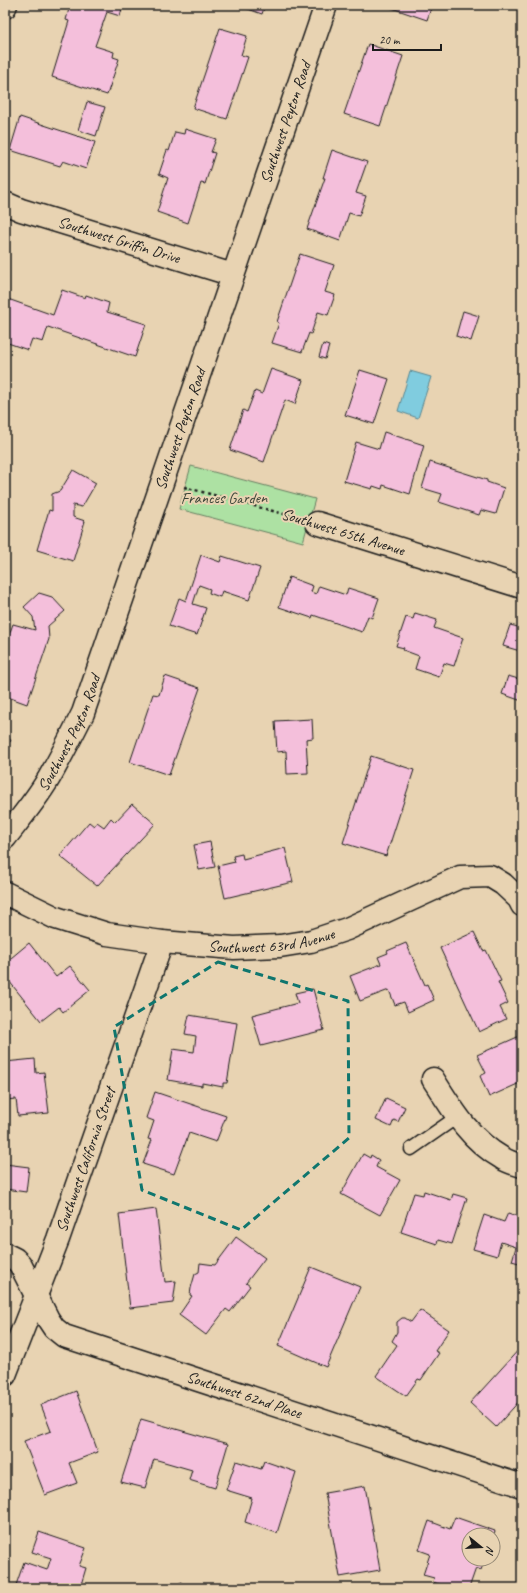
<svg xmlns="http://www.w3.org/2000/svg" width="527" height="1593" font-family="Caveat,sans-serif">
<rect width="100%" height="100%" fill="#e8d3b2"/>
<filter id="ink" filterUnits="userSpaceOnUse"><feTurbulence type="fractalNoise" baseFrequency=".025" numOctaves="2"/><feDisplacementMap in="SourceGraphic" scale="8" xChannelSelector="R" yChannelSelector="G"/><feConvolveMatrix kernelMatrix="1 2 1 2 8 2 1 2 1" color-interpolation-filters="sRGB"/></filter>
<g filter="url(#ink)">
<path fill="#ade1a3" stroke="#647e60" d="M191,466L315,499L303,542L179,509Z"/>
<path fill="#80ccdf" stroke="#588691" d="M410,371L431,377L418,418L398,411Z"/>
<path fill="#f4bfdb" stroke="#1c1c1c" d="M70,5H123L120,16L107,12L95,46L114,52L113,57L119,59L107,95L52,77L69,21L66,20Z
M237,5H265L262,14Z
M383,5H432L427,20Z
M220,28L247,36L241,55L248,57L227,119L193,108Z
M368,44L403,56L380,126L344,114Z
M87,102L105,107L96,136L78,130Z
M20,117L95,142L86,169L63,161L60,166L10,150Z
M185,129L216,139L211,152L215,153L205,184L201,183L188,223L157,212L168,178L159,174L167,150L169,151L175,132L184,134Z
M332,150L367,162L356,193L366,196L359,216L349,213L340,241L307,229L325,178H323Z
M300,254L334,265L325,292L335,295L328,315L318,312L311,334L309,333L302,352L272,343L279,323L277,322Z
M62,290L85,298L86,295L109,303L107,312L146,324L135,357L48,327L43,342L32,339L28,350L5,342L7,332L5,331V298L53,315Z
M463,311L479,316L471,341L456,336Z
M323,344L329,346L325,359L319,357Z
M271,369L303,380L295,404L285,400L264,462L230,450L243,410L247,412L255,391L262,394Z
M360,370L389,379L374,424L345,415Z
M384,432L424,445L410,494L383,485L382,489L373,486L372,489L344,481L356,442L379,449Z
M430,462L487,480V482L504,488L496,514L481,510L479,515L439,502L442,494L422,488Z
M73,470L96,483L82,507L73,505V517L85,521L73,561L37,550L49,510L52,511V494L60,491Z
M201,555L220,562L222,556L260,568L249,600L222,591L220,597L209,593L210,589L199,585L193,604L206,608L197,635L169,626L179,598L186,601Z
M289,577L313,586L311,592L316,594L319,586L346,595L348,588L379,598L372,618L368,616L362,632L313,615L312,618L279,607Z
M39,593L52,597L65,611L48,626L49,639L27,704L5,696V646L13,624L35,630L33,617L24,607Z
M415,613L437,620L434,628L463,638L454,666L444,663L439,677L415,669L419,656L403,650L404,648L396,646L406,617L413,619Z
M510,625L522,628V645L520,651L503,646Z
M165,676L200,688L169,775L130,762L153,694L159,695Z
M508,676L522,680V701L502,694Z
M312,719L313,738L306,739L308,773L287,774L286,751L277,752L275,721Z
M5,731L11,741L5,744Z
M371,756L414,770L386,856L343,843Z
M132,804L155,824L97,886L60,856L89,822L94,826L97,822L104,827L111,818L115,822Z
M210,842L215,867L199,870L194,845Z
M285,848L293,882L225,898L218,866L235,862L233,856L242,854L243,859Z
M474,932L483,951L486,950L501,981L498,982L508,1003L500,1007L506,1019L479,1032L440,948Z
M29,943L56,977L70,966L90,990L63,1012L59,1007L41,1021L5,976V963Z
M406,943L425,985L427,984L434,1000L408,1012L404,1002L395,1005L389,990L360,1001L350,976L381,964L378,957L388,953L387,951Z
M313,989L324,1030L261,1046L252,1015L298,1003L295,993Z
M189,1015L237,1023L227,1083H223V1087L202,1083V1086L168,1080L173,1049L194,1052L196,1036L185,1034Z
M522,1035V1082L489,1097L480,1076L486,1073L477,1055Z
M35,1059L36,1073L44,1072L49,1113L18,1116L16,1099L5,1100V1062Z
M155,1092L226,1116L216,1142L189,1133L174,1174L143,1164L152,1140L148,1139L154,1121L146,1118Z
M386,1098L405,1107L398,1122L394,1120L391,1127L376,1120Z
M363,1154L370,1158L371,1155L379,1160L376,1167L400,1180L380,1215L341,1194Z
M5,1164L29,1167L26,1192L5,1189Z
M424,1191L451,1200L453,1194L467,1198L452,1244L438,1240L437,1244L401,1232L414,1193L423,1195Z
M156,1209L165,1282L176,1281L173,1303L130,1308L119,1214Z
M508,1213L522,1218L519,1228L522,1229V1264L512,1261L516,1247L501,1242L497,1256L473,1249L484,1215L504,1222Z
M236,1237L265,1258L246,1283L250,1286L230,1312L226,1309L206,1335L179,1315L192,1296L190,1295L191,1288L195,1274L199,1272L200,1263L215,1265Z
M311,1267L360,1287L326,1367L278,1346Z
M420,1310L449,1330L435,1351L439,1353L421,1380L418,1379L406,1396L376,1376L397,1345L392,1341L397,1332V1322L402,1318H405L411,1322Z
M522,1346V1398L496,1427L470,1403Z
M76,1391L98,1452L69,1463L77,1483L45,1495L24,1441L51,1431L41,1405Z
M141,1419L228,1444L215,1488L189,1480L192,1470L154,1459L145,1488L121,1482Z
M236,1461L261,1469L264,1461L296,1472L277,1533L245,1522L252,1498L226,1490Z
M365,1486L380,1570L340,1577L325,1493Z
M455,1517L495,1531L493,1536V1535H469V1559H485L481,1570L476,1568L469,1588H451L433,1582L434,1578L423,1575L430,1554L419,1550L429,1521L450,1529Z
M39,1532L86,1548L79,1566L86,1568L80,1588H15L24,1562L47,1570L51,1558L32,1552Z
M182,1582L185,1588H169Z"/>
<g fill="none" stroke-linecap="round" stroke-linejoin="round">
<defs>
<path id="lane" d="M411,1149L457,1117"/>
<g id="street">
<path d="M5,7L6,5"/>
<path id="s1" d="M5,203L21,210L233,275"/>
<path d="M317,523L522,587"/>
<path id="s2" d="M5,838C20,819 36,800 49,778C61,757 72,735 83,713L326,5"/>
<path id="s3" d="M5,893L56,918L107,934L162,942L234,948L280,946L311,941L347,929L460,877L490,876L503,884L519,899L522,905"/>
<path d="M433,1079C452,1109 470,1140 502,1158C508,1162 515,1164 522,1166"/>
<path id="s4" d="M5,1254L15,1259L20,1264L48,1319L54,1328L64,1336L522,1486"/>
<path id="s5" d="M5,1375L58,1239L162,942"/>
</g>
</defs>
<use href="#lane" stroke="#1c1c1c" stroke-width="15"/>
<use href="#street" stroke="#1c1c1c" stroke-width="25"/>
<path stroke="#1c1c1c" stroke-width="2.5" stroke-dasharray="3 3" stroke-linecap="butt" d="M184,487L295,517"/>
<use href="#lane" stroke="#e8d3b2" stroke-width="12"/>
<use href="#street" stroke="#e8d3b2" stroke-width="22"/>
</g>
</g>
<path fill="none" stroke="#0f766e" stroke-width="3" stroke-dasharray="8 5" stroke-linejoin="round" d="M218,962L348,1001L349,1138L241,1230L142,1190L114,1027Z"/>
<g text-anchor="middle" dominant-baseline="central" stroke-width="4" stroke-linejoin="round" paint-order="stroke">
<g font-size="16" fill="#1c1c1c" stroke="#e8d3b2">
<text stroke="none"><textPath href="#s2" startOffset="772">Southwest Peyton Road</textPath></text>
<text stroke="none"><textPath href="#s1" startOffset="120">Southwest Griffin Drive</textPath></text>
<text stroke="none"><textPath href="#s2" startOffset="448">Southwest Peyton Road</textPath></text>
<text transform="translate(343 532) rotate(17)">Southwest 65th Avenue</text>
<text stroke="none"><textPath href="#s2" startOffset="124">Southwest Peyton Road</textPath></text>
<text stroke="none"><textPath href="#s3" startOffset="276">Southwest 63rd Avenue</textPath></text>
<text stroke="none"><textPath href="#s5" startOffset="230">Southwest California Street</textPath></text>
<text stroke="none"><textPath href="#s4" startOffset="293">Southwest 62nd Place</textPath></text>
</g>
<g font-size="16" fill="#394337" stroke="#e8d3b2">
<text x="224" y="498">Frances Garden</text>
</g>
</g>
<rect width="527" height="1593" fill="none" stroke="#e8d3b2" stroke-width="20"/>
<rect x="10" y="10" width="507" height="1573" fill="none" stroke="#1c1c1c" stroke-width="1.5" filter="url(#ink)"/>
<g transform="translate(481 1547) rotate(108)"><circle r="19" fill="#e8d3b2" stroke="#968a76"/>
<path d="M0-3L7 15L0 10L-7 15Z" fill="#1c1c1c"/>
<text y="-6" font-size="11" font-weight="bold" text-anchor="middle" fill="#1c1c1c">N</text>
</g>
<path d="M373 44v6h68v-6" fill="none" stroke="#1c1c1c" stroke-width="2"/>
<text x="379" y="44" font-size="12" fill="#1c1c1c" stroke="#e8d3b2" stroke-width="3" paint-order="stroke">20 m</text>
</svg>
